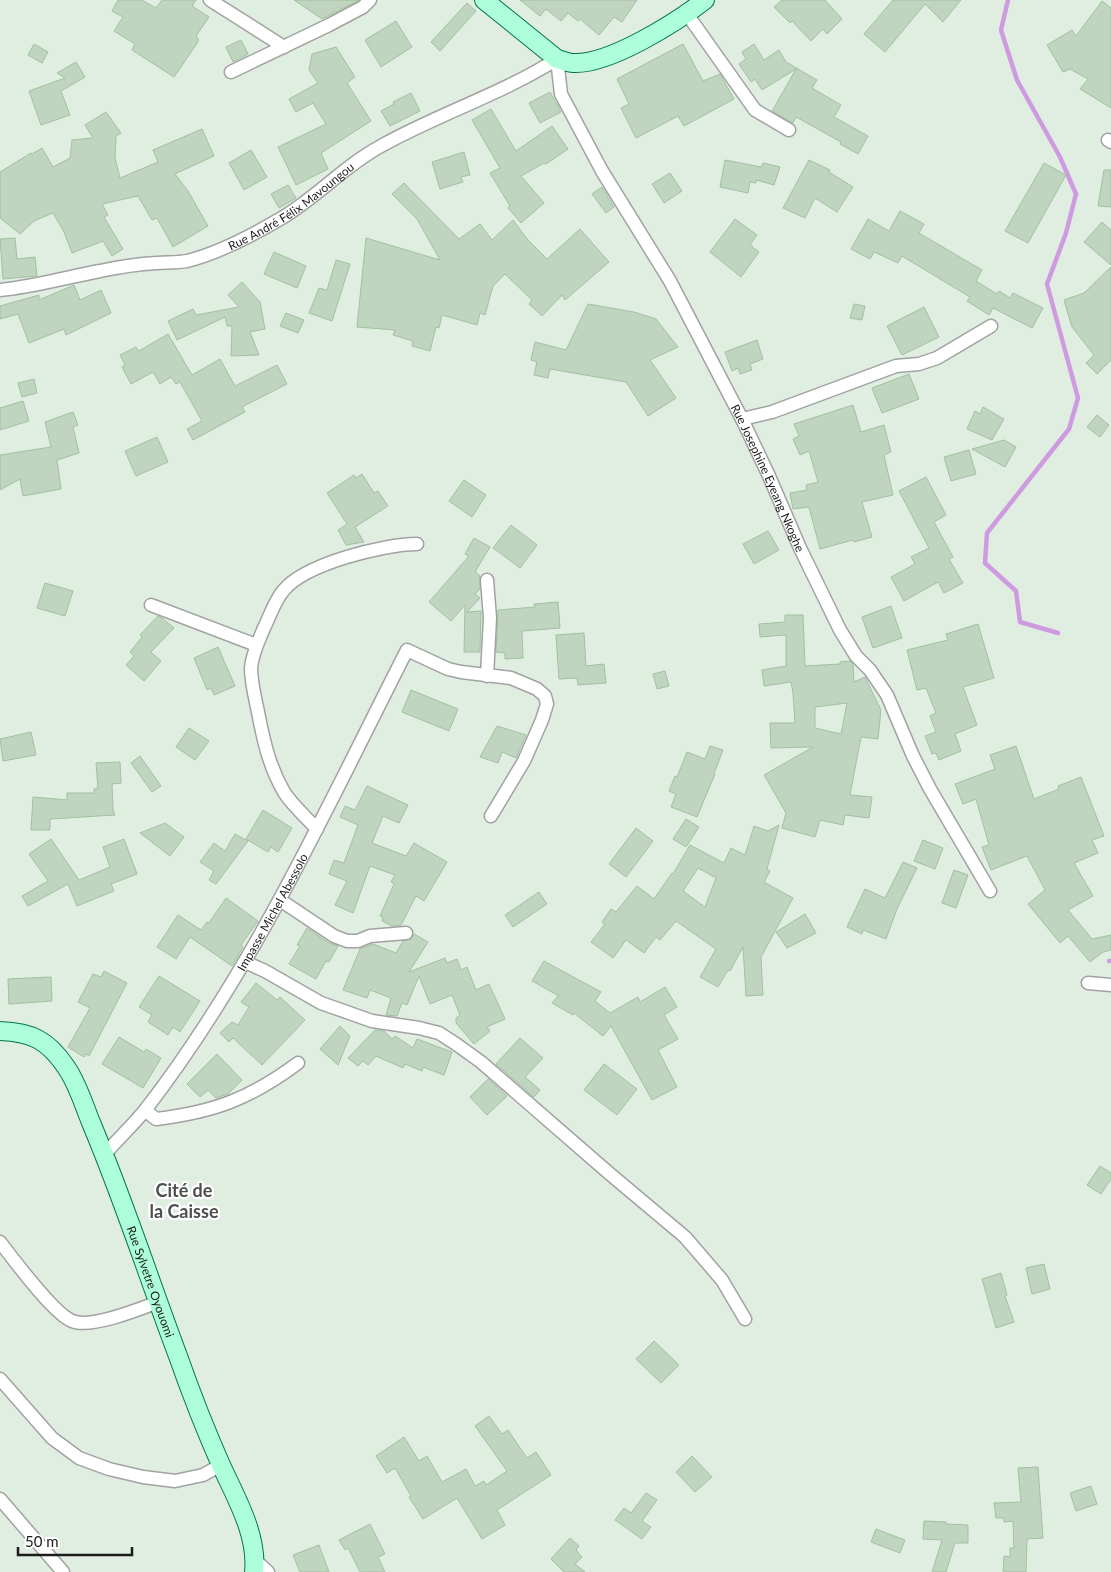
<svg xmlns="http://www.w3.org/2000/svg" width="1111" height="1572" font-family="Lato,sans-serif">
<rect width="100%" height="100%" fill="#dfeee1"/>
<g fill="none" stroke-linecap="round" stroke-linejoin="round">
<path stroke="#ce9be0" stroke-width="4.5" d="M1008,0L1001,30L1017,80L1060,157L1076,194L1066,233L1047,284L1078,398L1069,429L987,533L985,563L1016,591L1020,622L1058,633
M1109,961H1111"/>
</g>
<path fill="#c0d5bf" stroke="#a2c0a0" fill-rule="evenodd" d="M118,0H142L156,8L162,0H196L192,6L209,17L196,36L198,38V42L174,77L132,50L135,44L114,31L123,17L112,11Z
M294,0H359L322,19Z
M520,0H637L622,22L614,17L599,35L580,19L578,21L568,13L561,21L546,9L540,16Z
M782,0H825L842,19L827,34L823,29L811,41L792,21L790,23L774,7Z
M893,0H961L943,22L925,4L885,52L864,34Z
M1102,1L1111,8V108L1080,89L1088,79L1070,69L1063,72L1047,45L1072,30L1076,36Z
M467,3L476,11L440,51L431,42Z
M396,21L412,47L381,67L365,40Z
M241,40L248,54L233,62L226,47Z
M34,44L48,52L42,63L28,55Z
M683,44L703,81L720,74L734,99L684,126L678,116L636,138L621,108L629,104L617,79Z
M754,44L764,60L779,50L786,62L817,80L812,88L841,105L834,117L868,136L858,154L840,144L841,142L796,117L793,123L772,111L796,69L762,90L755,79L751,82L739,64L746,59L742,52Z
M336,47L355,77L347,83L371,121L321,153L328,169L296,185L278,147L326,124L313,103L296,112L289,99L318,83L309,70L312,54Z
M76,62L85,77L61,91L70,115L41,125L29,91L65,78L57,73Z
M550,92L561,112L540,123L529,103Z
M411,93L420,111L390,126L381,111L394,104L393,102Z
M491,109L516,151L552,126L568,149L546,164L544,163L521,176L544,203L521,223L508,208L510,206L490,173L500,168L472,120Z
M106,112L121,133L116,136L115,158L120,178L158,162L153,150L202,129L214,156L175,174L188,191L208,226L173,247L157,218L152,220L138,196L102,204L108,215L104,217L123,249L112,256L103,241L72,253L64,232L53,213L34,221L20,234L0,218V172L31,153L32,154L42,148L53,167L70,158L72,140L93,138L85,125Z
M251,150L267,177L244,190L229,163Z
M464,152L470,175L461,177L463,182L440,189L432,162Z
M725,160L761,167L763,163L780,167L774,185L756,180V183L750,182L748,193L720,187Z
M809,160L830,170L829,172L853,187L837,212L815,198L805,218L783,208Z
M1044,163L1066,175L1028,243L1005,231Z
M1104,170H1111V207L1098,206Z
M670,173L682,191L664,203L652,184Z
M404,183L459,239L480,224L492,240L513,220L528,240L547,259L580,229L609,262L565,300L562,295L542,316L529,304L532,300L505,274L493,286L485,315L480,313L477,325L442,315L439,328L436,327L430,351L412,346L413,341L393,335L395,330L357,327L366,238L440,260L417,219L392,194Z
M288,185L296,198L279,208L271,194Z
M602,187L614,207L606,213L592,194Z
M900,211L924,224L919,233L982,270L976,281L997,294L999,291L1010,298L1013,293L1043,308L1032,328L993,308L989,315L967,301L970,297L902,256L898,263L874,252L870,259L851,249L868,219L889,231Z
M735,219L757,235L750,245L759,252L741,277L710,252Z
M1102,222L1111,230V265L1084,242Z
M15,238L17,259L35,257L37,276L3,279L0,239Z
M274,252L306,266L297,288L264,274Z
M336,260L350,264L332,321L309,313L319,288L327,290Z
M1111,267V360L1097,374L1086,363L1094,355L1072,327L1064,300L1084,293Z
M242,282L260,302L265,329L250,332L259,355L231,356L232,326H227L225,317L177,340L168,321L193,309L196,315L239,307L228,295Z
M74,285L80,300L101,290L111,313L66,335L64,329L29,343L18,314L0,319V306L39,295V300Z
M588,304L634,312L656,319L678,347L650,360L676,398L648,416L626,382L550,369L548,378L534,375L537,362L531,360L535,342L566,350Z
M854,304L865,306L862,320L850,318Z
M924,307L939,337L902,355L887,326Z
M286,313L304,320L298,333L280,326Z
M168,334L192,375L220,359L235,386L277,365L287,384L242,407L245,412L193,440L187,429L202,421L180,382L176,384L171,377L160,384L153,372L131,384L122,367L125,365L120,355L136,347L139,351Z
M757,340L763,359L750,364L752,370L740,374L738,368L732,371L725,352Z
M909,374L919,399L882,413L872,388Z
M34,379L37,393L22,397L18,383Z
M23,401L29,421L0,430V408Z
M853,405L861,432L884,425L891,452L884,455L893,495L862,502L872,537L854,542L853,540L820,549L809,507L793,509L790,493L807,490L806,485L818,482L809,451L800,455L793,439L799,436L794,424Z
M983,407L1004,419L992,440L967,429L975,411L980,414Z
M73,412L78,425L73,427L79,453L57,460L61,489L23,496L20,479L0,490V455L51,447L45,422Z
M1097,415L1109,425L1100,437L1087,427Z
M157,437L168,462L136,476L125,451Z
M1004,440L1016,447L1005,467L972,449Z
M969,450L976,474L951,481L944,457Z
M362,474L374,493L378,491L388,506L355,527L364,542L346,545L338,530L347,524L327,493L354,475L356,478Z
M926,477L946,515L934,522L953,557L949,559L963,583L944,593L938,582L904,601L891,577L915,564L911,557L929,548L899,491Z
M464,480L486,495L472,517L449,501Z
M511,525L537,545L520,568L493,548Z
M768,531L779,550L754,564L743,544Z
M474,538L490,547L475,572L480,576V589L475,594L480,598L467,612L481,611L480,652H464L465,605L451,621L429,602L469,556L465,554Z
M45,583L73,591L65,616L37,608Z
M558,602L560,628L522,631L523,658L505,659V653L496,652L498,610L535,607L534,604Z
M891,606L902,638L873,648L862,617Z
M785,615H803L805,666L840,664V662L850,661L853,664L854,682L865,677L881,710L878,739L861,737L850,795L872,797L869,818L845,815L843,825L820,820L815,837L782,828L786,813L764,775L813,747L771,748L770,723H795L793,693L791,682L764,686L762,670L786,666V635L760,637L759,624L785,622ZM847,703L841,734L815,728V707Z
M158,616L162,618L174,628L151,652L161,661L144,681L126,665L134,656L130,652L142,637L140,635Z
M978,624L994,678L963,687L977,725L955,734L961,751L939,760L936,753L932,754L925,736L936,732L930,716L936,713L926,688L917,690L907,650L948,640L946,634Z
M584,633L586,666L604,664L606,683L578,685L577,678L559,679L556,635Z
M218,647L235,686L214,695L211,688L207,690L194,658Z
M665,671L669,686L657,689L653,674Z
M411,690L458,709L449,731L402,712Z
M497,726L526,735L516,758L502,752L498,763L480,757Z
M189,728L209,741L195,760L176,747Z
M31,732L36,755L3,761L0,739Z
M710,746L723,750L714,774H715L697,817L671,807L676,794L669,791L675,776L677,777L687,752L705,759Z
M1016,746L1034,799L1059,789L1058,786L1081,777L1104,836L1092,840L1098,853L1074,863L1093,896L1068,910L1092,939L1111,935V950L1103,952L1090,962L1068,936L1060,943L1028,904L1045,890L1027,856L991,870L982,847L989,845L976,799L963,804L955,784L995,769L990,755Z
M140,756L161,786L152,792L131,763Z
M120,762L121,783L112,784L113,810L115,815L50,819V830H31L33,797L67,800V793H94V789L98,788L96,763Z
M367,786L408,805L399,823L383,816L372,843L406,856L414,843L447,862L424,901L416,896L401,925L392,926L382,921L383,917L380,916L394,884L391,882L395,875L370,866L353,913L335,905L347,881L329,874L334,860L344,863L358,825L340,817L345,806L355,810Z
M263,810L292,828L278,852L271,847L268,852L246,839Z
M686,819L699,827L686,847L673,839Z
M165,823L184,837L170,856L140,833Z
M779,825L767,869L770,871L764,882L793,898L761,957L763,995L746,996L743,947L730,971L728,970L718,987L700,977L716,949L676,921L660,940L656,937L644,953L626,940L613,958L591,942L605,924L602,922L611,909L616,912L637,886L654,899L672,873L673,874L690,845L724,863L731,848L745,855L754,826L768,831ZM698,868L716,878L705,907L683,891Z
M636,828L653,841L626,877L609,864Z
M235,834L248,841L216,884L209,880L214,871L200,862L214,843L225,851Z
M51,839L79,880L110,867L103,847L124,839L137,874L111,884L114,891L77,906L68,884L28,906L22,896L48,881L29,854Z
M923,840L943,848L935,869L914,861Z
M903,862L917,868L897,909L886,939L863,930L862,934L847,927L865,889L885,898Z
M954,870L968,875L956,908L942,903Z
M539,892L547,904L513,927L505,915Z
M226,898L258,921L241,945L243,947L232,966L190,937L176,959L157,947L178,915L201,930L207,922L209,923Z
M805,914L816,933L787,948L776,932Z
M307,928L329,943L338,946L329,962L326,961L316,979L289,964L300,946L297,945Z
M414,934L428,942L409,972L445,958L447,963L457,959L461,970L467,967L476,990L489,984L505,1019L487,1027L490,1031L474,1044L456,1023V1018L460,1015L452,995L430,1004L419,976L407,1005L402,1003L397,1016L386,1015L391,998L370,990L367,998L343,990L360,949L373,944L396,953L403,941L411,939Z
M544,961L601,992L595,1001L610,1013L638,997L640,1002L665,987L677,1007L664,1015L678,1039L658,1050L677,1087L652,1100L611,1026L603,1036L574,1013L573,1015L552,1003L559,995H557L532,981Z
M104,971L127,983L89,1056L86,1054L84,1057L68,1047L90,1008L78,1002L93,974L101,977Z
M159,976L200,1001L180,1032L173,1027L168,1035L148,1022L152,1015L139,1007Z
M51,977L52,1001L9,1004L8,979Z
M256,983L277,1000L280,997L305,1020L262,1065L233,1038L229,1042L220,1033L232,1022L238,1025L249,1007L241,1002Z
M340,1026L350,1036L338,1065L320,1049Z
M375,1030L384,1031L392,1039L395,1036L413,1048L417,1039L452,1052L444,1075L423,1067L422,1071L405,1064L403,1068L376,1056L368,1065L363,1061L358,1066L348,1058Z
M119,1037L144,1052L146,1049L161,1058L143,1088L102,1064Z
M520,1038L543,1058L525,1077L540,1090L534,1097L496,1064Z
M217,1054L242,1080L228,1094L216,1098L208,1090L200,1097L187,1084Z
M604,1064L637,1089L617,1115L584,1090Z
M488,1079L507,1096L487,1115L470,1097Z
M1100,1166L1111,1173V1179L1101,1194L1087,1185Z
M1044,1264L1050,1289L1032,1294L1026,1268Z
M1001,1273L1007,1295L1005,1296L1014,1322L996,1328L982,1279Z
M654,1341L679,1365L661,1383L636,1359Z
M489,1416L502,1434L508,1430L527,1458L536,1452L551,1475L497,1510L505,1525L482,1539L457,1498L423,1519L409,1497L411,1496L395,1468L387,1473L376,1456L404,1437L419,1461L427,1456L442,1482L466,1469L475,1486L484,1481L486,1485L507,1471L475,1426Z
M692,1456L712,1477L695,1492L676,1472Z
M1038,1467L1043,1538L1027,1539L1026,1572H1003L1004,1556L1010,1557V1548H1014L1013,1521L1004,1522V1518H996L994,1503L1021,1502L1018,1468Z
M1091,1486L1097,1504L1076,1511L1070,1493Z
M646,1493L657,1500L642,1521L651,1527L642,1539L615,1520L624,1508L631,1513Z
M924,1521L946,1522V1524L968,1525V1543H955L946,1572H932L942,1540L923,1539Z
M370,1524L385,1554L378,1557L385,1572H360L348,1548L345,1550L339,1540Z
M876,1529L905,1540L900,1553L871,1542Z
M570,1538L579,1546L576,1550L582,1557L575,1564L585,1572H564L551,1559Z
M319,1545L329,1572H300L293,1555Z"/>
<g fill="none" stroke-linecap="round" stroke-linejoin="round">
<defs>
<g id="street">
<path d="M210,0L284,47"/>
<path d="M687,14L755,110L789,130"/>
<path d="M231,72L329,25L363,7L370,0"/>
<path d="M1108,140L1111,142"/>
<path id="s1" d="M0,290C34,287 67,277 100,271C119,267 138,264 156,263C166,262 177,263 187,261C219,253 251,236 280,219C316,198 344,166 381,146C438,114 502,94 557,59L561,94L602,171L670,281L742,419L769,476L800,548L840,630L856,656L870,670L887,695L913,756L930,789L990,891"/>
<path d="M742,419L772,412L896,366L919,364L937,358L991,326"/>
<path d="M151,605L256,645"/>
<path d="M487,676L490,618L487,580"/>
<path d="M317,829C306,817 292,805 284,792C270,768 264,743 259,717C256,701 251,684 251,668C252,654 259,640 264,628C270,616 274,602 283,591C304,564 384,544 417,544"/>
<path d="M280,900L334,936L347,941H358L370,936L406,933"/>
<path d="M245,962L265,971L321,1003L372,1021L419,1028L439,1033L456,1044L481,1062L610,1174L685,1237L722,1280L745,1319"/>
<path d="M1088,983L1111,985"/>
<path d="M145,1110L156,1119C215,1112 251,1098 298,1063"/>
<path id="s2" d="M105,1154C118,1139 133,1125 146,1109C254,969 327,807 407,650L448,669L461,672L511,678L537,689L545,696L547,704L542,720L524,761L491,816"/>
<path d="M0,1242C14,1260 53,1313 72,1321C90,1329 140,1309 158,1302"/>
<path d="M0,1379L52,1438L79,1458L109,1469L143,1477L175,1481L203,1475L221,1465"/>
<path d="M0,1499L63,1572"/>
<path d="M255,1560L268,1572"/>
</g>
<g id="secondary">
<path d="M484,0L557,59C562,60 568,63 573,63C609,65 677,22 705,0"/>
<path id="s3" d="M0,1031C31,1032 48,1040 66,1067C78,1084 84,1106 92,1125C124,1201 149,1279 178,1356C191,1393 205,1429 221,1465C236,1498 258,1535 254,1572"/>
</g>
</defs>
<use href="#street" stroke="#a2a2a2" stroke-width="15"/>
<use href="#secondary" stroke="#007447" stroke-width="20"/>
<use href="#street" stroke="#fff" stroke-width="12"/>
<use href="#secondary" stroke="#acffda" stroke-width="18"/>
</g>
<g text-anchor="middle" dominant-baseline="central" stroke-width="4.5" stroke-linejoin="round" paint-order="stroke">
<g font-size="12" fill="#1b1b1b" stroke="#fff">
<text stroke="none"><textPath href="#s1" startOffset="308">Rue André Félix Mavoungou</textPath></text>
<text stroke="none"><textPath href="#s1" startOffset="1085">Rue Josephine Eyeang Nkoghe</textPath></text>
<text stroke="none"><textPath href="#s2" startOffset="295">Impasse Michel Abessolo</textPath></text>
<text stroke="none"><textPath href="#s3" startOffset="310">Rue Sylvetre Oyouomi</textPath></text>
</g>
<g font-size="18" font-weight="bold" fill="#4e4e4e" stroke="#fff">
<text x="184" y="1190">Cité de<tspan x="184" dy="21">la Caisse</tspan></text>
</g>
</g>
<path d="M18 1547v8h114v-8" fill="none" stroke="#1b1b1b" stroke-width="2.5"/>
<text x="25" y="1547" font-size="15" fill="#1b1b1b" stroke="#ffffff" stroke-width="4" paint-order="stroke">50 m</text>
</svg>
